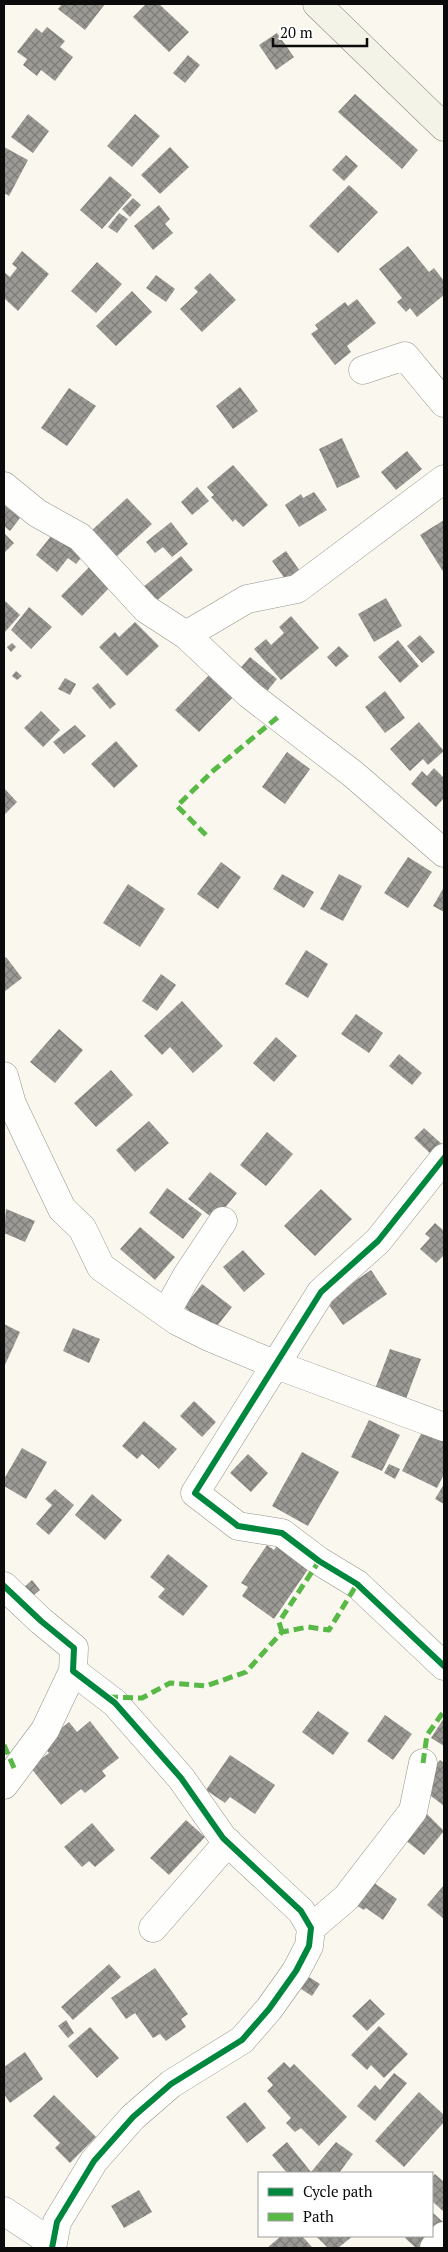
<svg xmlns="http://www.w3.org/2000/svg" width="448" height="2252" font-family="'PT Serif',serif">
<defs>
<pattern id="building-cross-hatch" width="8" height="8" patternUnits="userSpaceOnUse" patternTransform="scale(1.25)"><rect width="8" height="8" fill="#9c9a95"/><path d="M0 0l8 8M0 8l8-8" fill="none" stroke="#7d7c78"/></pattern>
</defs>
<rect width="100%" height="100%" fill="#faf8ee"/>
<path fill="url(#building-cross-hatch)" d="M62,4H105L85,30L58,9Z
M146,4H159L189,32L169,52L133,17Z
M47,27L65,41L60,47L73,57L55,81L41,70L37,76L23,65L27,59L17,52L36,28L42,33Z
M277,33L294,57L276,70L259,45Z
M188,55L200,65L185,83L173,73Z
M355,94L418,150L402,169L338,112Z
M28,114L49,131L33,153L11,137Z
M135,114L160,136L132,167L107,146Z
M4,147L28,160L9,196L4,193Z
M170,147L189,167L160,194L141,175Z
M346,155L358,166L344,181L332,170Z
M110,176L132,195L102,229L80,210Z
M349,185L378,212L338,253L309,226Z
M133,198L141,205L130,217L122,209Z
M159,205L170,219L165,224L173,233L153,250L134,226Z
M119,213L128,219L117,233L108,227Z
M408,246L429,272L434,268L444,281V295L417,317L410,308L406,312L397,302L402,298L379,269Z
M22,251L49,274L18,311L4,298V272L10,277L17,268L12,264Z
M97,262L122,284L96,313L71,291Z
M210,273L236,300L202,332L180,309L198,292L194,288Z
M156,275L175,289L166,302L146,288Z
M132,291L152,312L116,346L96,326Z
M357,299L376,323L347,346L351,352L335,365L311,334L318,329L315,325L345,302L348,306Z
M240,387L258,411L233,429L216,406Z
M69,388L96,406L67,446L41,428Z
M342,438L360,477L337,488L319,449Z
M407,451L422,469L396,490L381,472Z
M233,465L268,505L243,527L235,519L233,522L211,497L214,495L207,487Z
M197,487L209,501L192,515L181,502Z
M314,492L327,510L299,527L285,505L301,494L303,498Z
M127,498L152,524L115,558L91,531Z
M4,505L20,518L10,531L4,526Z
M444,520V573L420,535Z
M171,522L188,544L172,557L163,547L155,553L146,542Z
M55,531L84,554L76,564L68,558L57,572L36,555Z
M4,533L14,543L4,553Z
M286,551L302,574L288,583L272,561Z
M181,556L193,570L154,603L142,588Z
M93,563L114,583L82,616L61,596Z
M386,598L402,626L374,642L358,614Z
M4,600L20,615L4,633Z
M29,607L52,627L31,649L11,630Z
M291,616L319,648L281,680L254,649L266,639L271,645L284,633L279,627Z
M135,622L159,646L127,676L99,647L115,632L119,637Z
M420,635L435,652L422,663L407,646Z
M398,640L419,666L400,683L378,657Z
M12,643L16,647L11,652L7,647Z
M339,646L349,656L336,667L327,657Z
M250,657L277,679L264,695L236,673Z
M16,671L22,676L17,680L12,676Z
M212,672L236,694L199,732L175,710Z
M65,678L76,684L70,695L58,689Z
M98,683L116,704L110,709L92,688Z
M385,691L405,718L385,733L365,707Z
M41,711L60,730L43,747L24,728Z
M419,722L444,751L428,765L423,759L410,771L390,749Z
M75,725L86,736L64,754L53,742Z
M116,741L138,766L114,788L91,764Z
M287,752L310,769L285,804L262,787Z
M434,768L444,778V798L436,807L411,784L422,771L427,776Z
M4,788L17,802L4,815Z
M408,857L432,872L408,908L384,893Z
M221,862L241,877L218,909L197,894Z
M282,874L314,892L304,908L273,889Z
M339,874L362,886L343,921L320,909Z
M128,884L165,909L140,947L103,923Z
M444,887V912L433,906Z
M306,950L328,964L308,998L285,984Z
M6,957L22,978L4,992V959Z
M161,974L176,985L157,1011L142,1001Z
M182,1001L223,1046L193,1073L170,1047L162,1055L144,1036Z
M356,1014L383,1033L369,1053L341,1034Z
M59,1029L83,1050L55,1083L30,1062Z
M276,1037L297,1056L274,1082L253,1063Z
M399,1054L422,1073L412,1085L389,1066Z
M111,1070L133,1095L96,1127L74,1103Z
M149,1121L169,1143L135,1172L116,1150Z
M424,1128L444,1146L434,1157L414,1138Z
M267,1132L293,1154L266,1186L240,1165Z
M210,1172L237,1193L215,1220L188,1199Z
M167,1188L202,1214L183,1239L149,1213Z
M321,1189L352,1219L315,1256L284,1226Z
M6,1209L35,1221L25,1242L4,1233Z
M435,1223L444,1231V1255L436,1263L420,1249L430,1238L425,1234Z
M140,1227L175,1257L155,1280L120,1249Z
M243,1250L265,1274L244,1292L223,1267Z
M371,1270L387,1294L343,1325L326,1301Z
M202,1284L232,1307L214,1330L184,1307Z
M4,1324L20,1332L4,1367Z
M73,1328L100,1339L89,1363L63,1351Z
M390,1349L421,1359L406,1399L375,1389Z
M194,1401L216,1422L202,1437L180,1416Z
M369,1420L400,1435L382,1471L351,1457Z
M144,1421L177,1449L159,1469L142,1454L137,1459L122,1446Z
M423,1430L444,1441V1474L437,1488L402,1471Z
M22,1448L47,1462L26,1499L4,1486V1479Z
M302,1452L339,1472L308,1526L272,1506Z
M248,1454L268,1473L251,1492L230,1473Z
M389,1464L400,1469L395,1479L384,1473Z
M444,1484V1504L435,1499Z
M55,1489L74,1505L49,1535L36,1524L52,1505L45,1499Z
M92,1494L122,1520L105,1540L75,1515Z
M281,1540L313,1562L274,1619L242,1596L248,1587L241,1583L267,1545L274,1550Z
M168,1554L208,1586L183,1616L158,1597L165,1589L150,1577Z
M32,1580L40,1590L29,1599L21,1590Z
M318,1711L349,1733L333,1755L302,1732Z
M385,1715L412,1734L393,1760L367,1741Z
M444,1718V1746L431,1738Z
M90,1721L119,1758L102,1771L106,1776L85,1793L81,1789L61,1805L30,1767L49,1753L42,1744L69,1722L77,1732Z
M230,1755L275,1785L255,1814L230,1797L225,1803L206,1790Z
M440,1760L444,1763V1806L426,1792L434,1781L427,1776Z
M426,1813L444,1831L424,1855L404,1839Z
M186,1820L205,1837L169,1875L150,1858Z
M92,1823L115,1850L95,1867L89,1861L82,1867L64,1847Z
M366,1877L397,1899L383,1920L366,1908L364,1910L349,1901Z
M444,1885V1919L427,1905Z
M109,1964L121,1977L73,2020L61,2007Z
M155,1968L188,2014L181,2019L186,2027L166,2041L160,2034L153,2038L135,2013L126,2019L111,1998Z
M309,1977L320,1984L312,1996L301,1989Z
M370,1999L385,2014L367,2031L352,2016Z
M66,2020L74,2033L68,2038L58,2026Z
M379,2026L408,2054L384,2078L371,2065L367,2070L351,2055Z
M90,2027L119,2058L97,2078L68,2046Z
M25,2052L43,2079L10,2103L4,2094V2067Z
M284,2062L290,2068L294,2064L347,2117L319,2146L301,2128L295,2132L286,2123L291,2118L267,2091L273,2085L267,2078Z
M394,2073L407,2083L375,2121L357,2106L375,2085L380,2090Z
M419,2092L444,2115V2122L404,2167L375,2141Z
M54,2095L96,2137L70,2163L55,2148L60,2143L33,2116Z
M245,2102L266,2128L247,2143L226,2117Z
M287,2142L311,2172L336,2142L353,2154L339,2173H287L272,2155Z
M435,2174L444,2182V2212L432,2201V2178Z
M139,2190L152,2212L124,2228L111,2206Z
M432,2212L444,2223L423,2248H416L405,2238L407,2236H432Z
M281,2236H302L312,2247L267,2248Z
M316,2236H353L338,2248H328Z"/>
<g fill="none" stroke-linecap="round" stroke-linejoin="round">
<defs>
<path id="street" d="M363,370L405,356L444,403
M4,486L37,513L80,537L146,609L186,635L250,695L353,774L444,853
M186,635L247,599L297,589L444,479
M4,1076L12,1104L62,1209L82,1228L101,1267L177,1321L207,1336L274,1364L444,1427
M444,1158L378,1241L321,1292L195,1493L238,1526L282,1533L319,1561L357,1584L444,1666
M166,1313L186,1277L223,1221
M4,1586L41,1621L74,1648L73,1671L115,1703L181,1778L223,1838L301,1911L311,1928L309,1946L296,1971L269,2009L242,2040L171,2084L133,2117L94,2161L57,2222L52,2248
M4,1785L45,1730L73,1671
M153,1928L228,1842
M311,1928L346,1898L413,1811L423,1763
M4,2211L52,2243
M434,2248L444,2236"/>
<path id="secondary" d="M317,4L444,127"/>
</defs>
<use href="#street" stroke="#93928d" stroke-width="29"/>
<use href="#secondary" stroke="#898884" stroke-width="29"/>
<use href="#street" stroke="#fefefc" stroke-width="28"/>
<use href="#secondary" stroke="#f4f3e8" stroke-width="28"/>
<path stroke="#58b947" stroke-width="5" stroke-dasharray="10 5" stroke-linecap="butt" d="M206,835L177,806L214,770L278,717
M282,1632L279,1622L319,1561
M108,1697L142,1698L170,1683L206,1686L246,1672L282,1632L308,1627L329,1630L357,1584
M4,1745L15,1770
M423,1763L427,1735L444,1711"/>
<defs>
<path id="cycleway" d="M444,1158L378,1241L321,1292L195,1493L238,1526L282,1533L319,1561L357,1584L444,1666
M4,1586L41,1621L74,1648L73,1671L115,1703L181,1778L223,1838L301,1911L311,1928L309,1946L296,1971L269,2009L242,2040L171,2084L133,2117L94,2161L57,2222L52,2248"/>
</defs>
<use href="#cycleway" stroke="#fff" stroke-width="9"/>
<use href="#cycleway" stroke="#00873e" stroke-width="6"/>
</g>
<rect width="448" height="2252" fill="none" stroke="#0b0b0b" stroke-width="10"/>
<rect x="258" y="2172" width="175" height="65" fill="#ffffff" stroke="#9d9d9d"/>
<rect x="268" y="2188" width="25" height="8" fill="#00873e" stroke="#9d9d9d"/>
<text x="303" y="2197" font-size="15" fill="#0b0b0b">Cycle path</text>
<rect x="268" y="2213" width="25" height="8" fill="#58b947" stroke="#9d9d9d"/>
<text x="303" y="2222" font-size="15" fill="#0b0b0b">Path</text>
<path d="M273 38v8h94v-8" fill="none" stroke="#0b0b0b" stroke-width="2.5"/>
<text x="280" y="38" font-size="15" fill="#0b0b0b" stroke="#ffffff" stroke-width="4" paint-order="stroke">20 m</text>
</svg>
